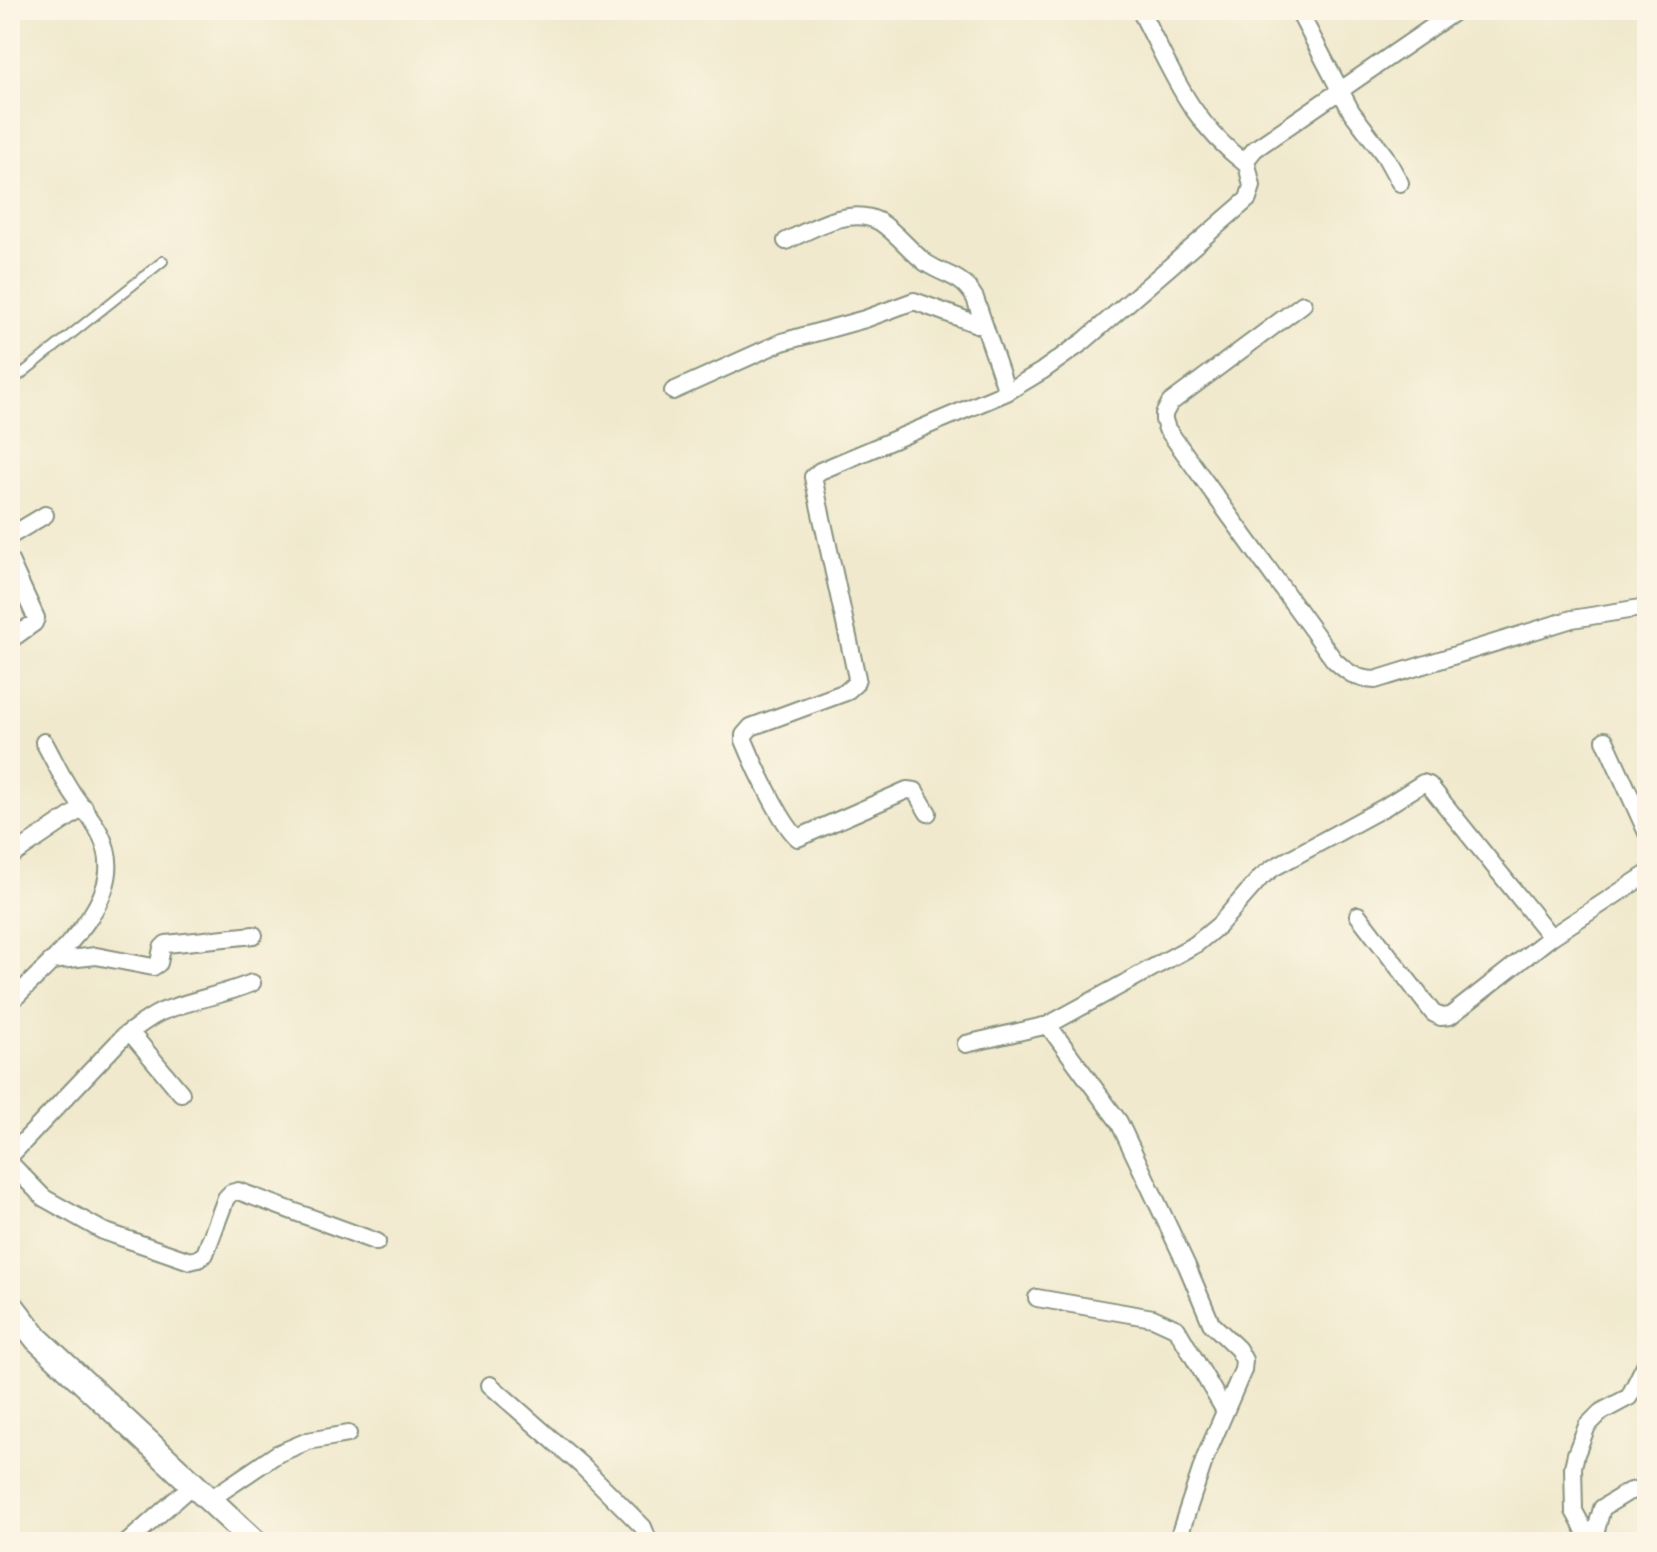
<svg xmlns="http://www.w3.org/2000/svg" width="1657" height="1552" font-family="Caveat,sans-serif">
<rect width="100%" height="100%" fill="#fcf5e5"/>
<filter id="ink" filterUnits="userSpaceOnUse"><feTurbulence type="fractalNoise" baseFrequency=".0125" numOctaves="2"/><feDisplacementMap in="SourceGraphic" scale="16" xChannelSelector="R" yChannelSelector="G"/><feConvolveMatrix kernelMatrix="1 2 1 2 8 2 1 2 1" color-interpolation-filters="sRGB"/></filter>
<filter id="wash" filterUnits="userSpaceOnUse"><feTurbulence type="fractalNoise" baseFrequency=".006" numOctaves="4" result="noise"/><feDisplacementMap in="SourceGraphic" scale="32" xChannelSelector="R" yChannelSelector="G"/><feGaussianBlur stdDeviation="1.8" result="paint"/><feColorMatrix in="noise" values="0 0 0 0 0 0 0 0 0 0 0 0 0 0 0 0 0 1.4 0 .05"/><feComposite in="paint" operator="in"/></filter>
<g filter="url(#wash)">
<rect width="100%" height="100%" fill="#f0e9cd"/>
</g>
<g filter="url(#ink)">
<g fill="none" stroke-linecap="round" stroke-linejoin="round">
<defs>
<path id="service" d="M10,383L163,261"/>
<path id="minor" d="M1140,10C1172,71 1189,121 1246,164
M1298,10L1351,111L1385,156L1400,183
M786,241C812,229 851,205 880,222C897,233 910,251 926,263C947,277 961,274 975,298L1007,392
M1303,304L1170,403L1164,414V420L1167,429L1334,660C1348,673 1356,679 1375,680L1572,619L1647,607
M673,391L782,342L865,319L914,301L985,327
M10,536L45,515
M10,561L36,618L34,623L10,640
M1605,740L1647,833
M928,813L915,791L907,790L798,838C781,824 753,762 744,740V735L751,727L846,692L855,684L857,678L813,477L820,471L1007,392L1042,371L1084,341L1248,199L1252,186L1246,160L1255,149L1457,10
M10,857L84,807
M1358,915L1433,1013L1441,1017L1450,1016L1551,937L1647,874
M51,961L96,956L153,967L159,963L162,948L166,944L254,935
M10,1003C45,965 123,907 106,849C100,826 83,810 71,791C61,776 53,758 44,742
M1048,1025L1119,1122L1187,1266L1211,1323L1238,1349L1244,1360L1243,1370L1205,1458L1177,1542
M130,1032L181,1093
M966,1044L1048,1025L1196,944L1219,925L1261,877L1273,868L1385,807L1423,783L1429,785L1551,937
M10,1156L124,1036C136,1028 148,1018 161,1012C191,1000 223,995 252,983
M10,1163L44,1198L103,1231L190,1261L198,1259L205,1254L226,1198L231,1193L238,1191L377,1242
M1037,1298L1153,1318L1177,1329L1225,1411
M490,1385L581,1465L643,1527L649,1542
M209,1500L277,1454L308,1441L348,1434
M128,1542L192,1485
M1591,1542L1574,1511L1573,1467L1576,1454L1587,1426L1601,1412L1629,1397L1647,1361
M1593,1542L1602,1508L1628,1492L1647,1487"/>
<path id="secondary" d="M10,1304L37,1339L255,1542"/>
</defs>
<use href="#service" stroke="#889380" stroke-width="12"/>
<use href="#minor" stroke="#889380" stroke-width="20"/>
<use href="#secondary" stroke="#889380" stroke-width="28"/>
<use href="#service" stroke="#fff" stroke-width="8"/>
<use href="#minor" stroke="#fff" stroke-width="16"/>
<use href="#secondary" stroke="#fff" stroke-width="24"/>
</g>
</g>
<rect width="1657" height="1552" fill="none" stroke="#fcf5e5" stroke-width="40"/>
</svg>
